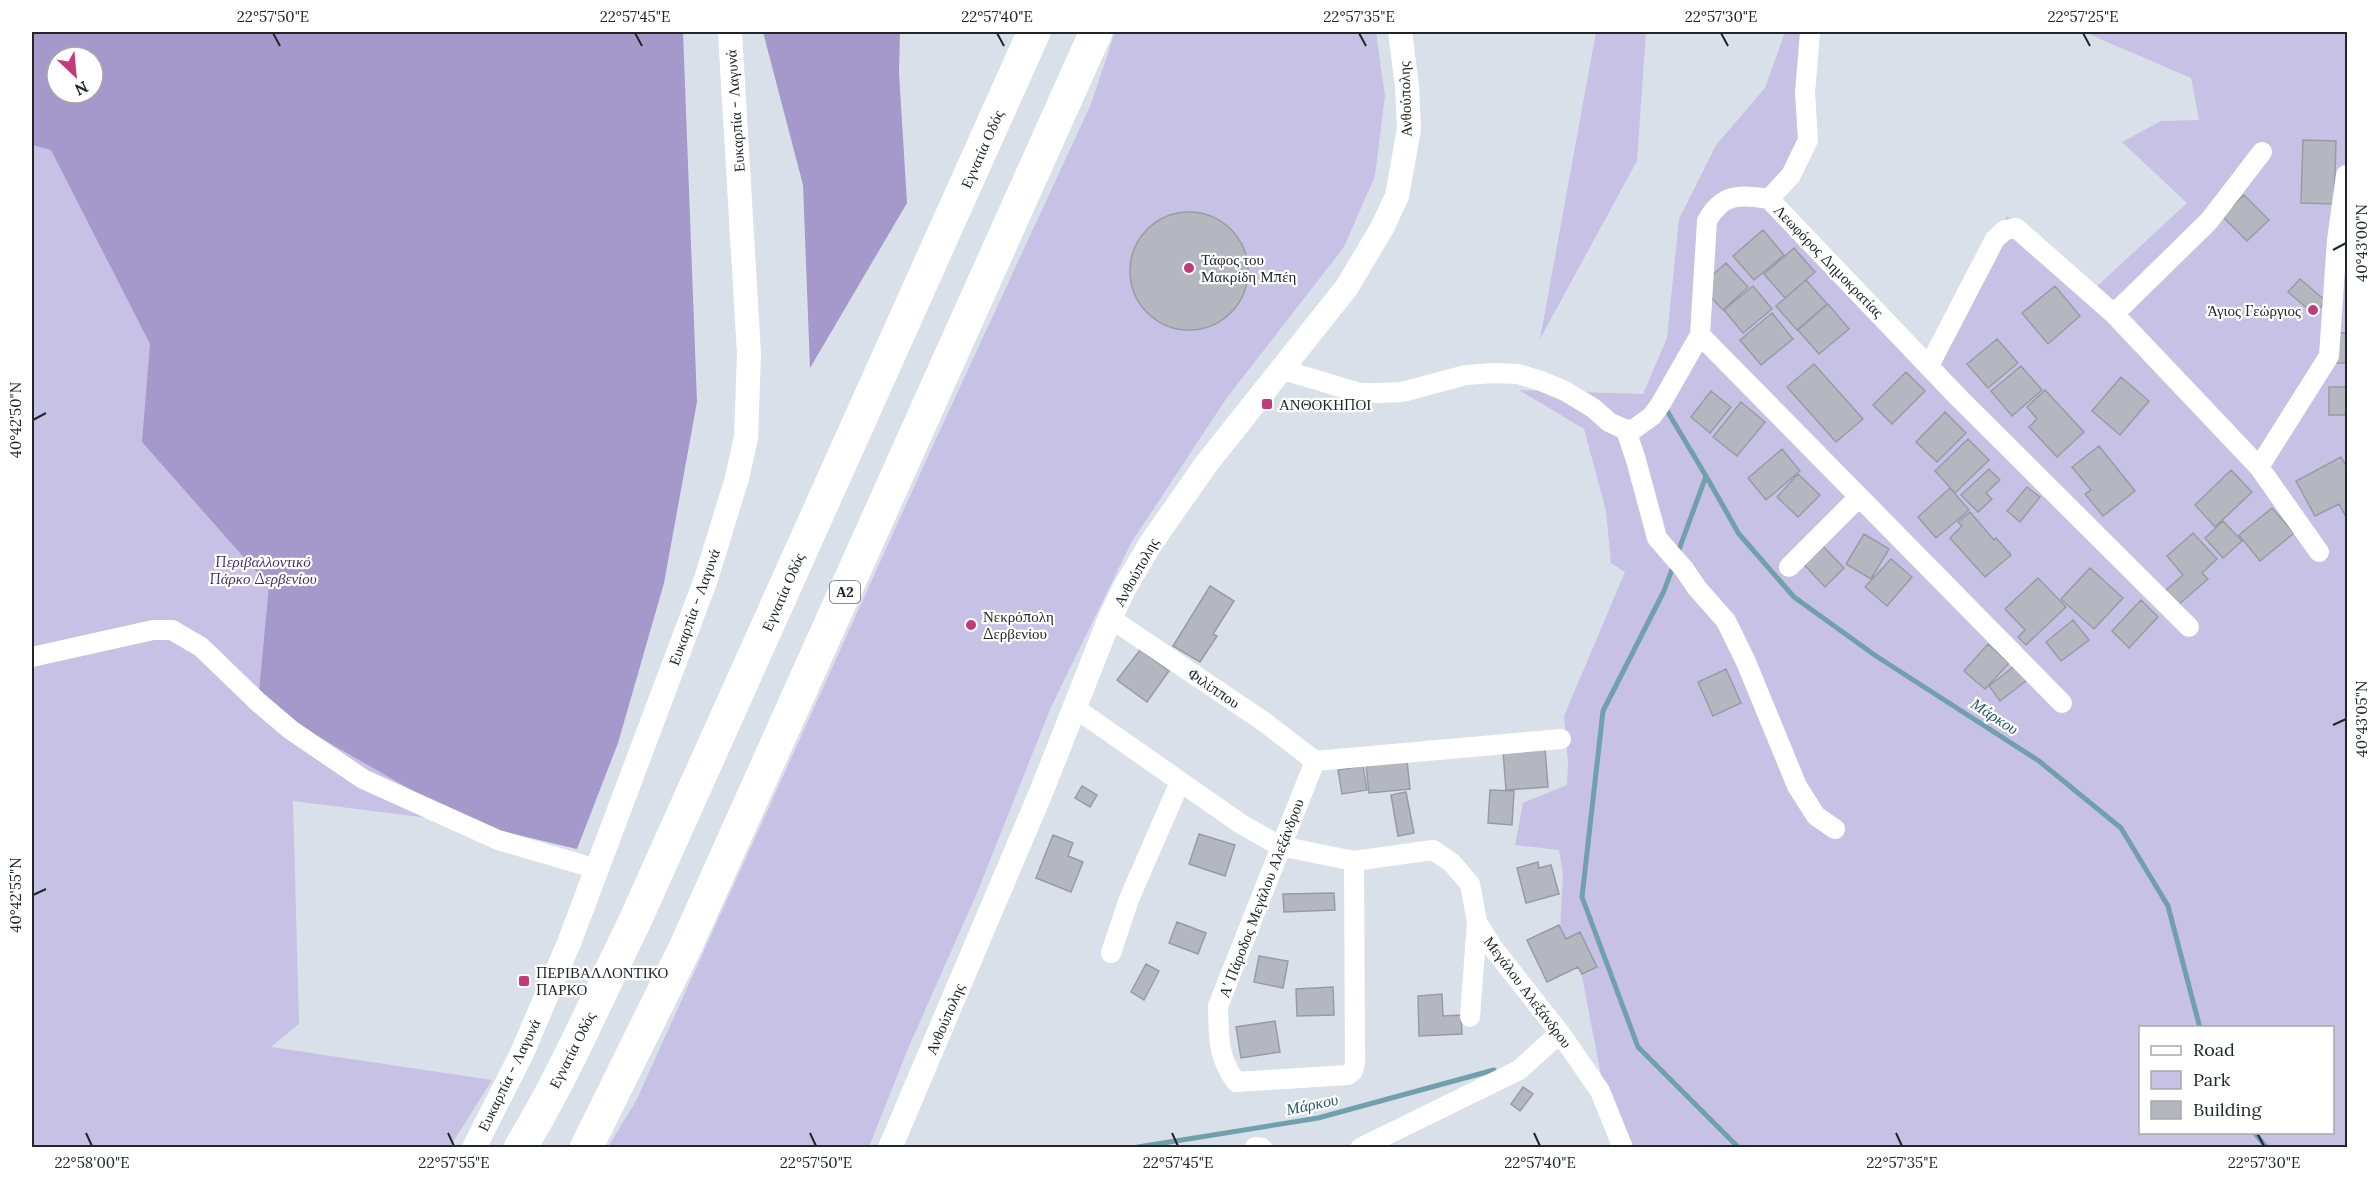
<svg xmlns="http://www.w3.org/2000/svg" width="2379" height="1179" font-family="Lora,serif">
<rect width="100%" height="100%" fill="#dae0e9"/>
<path fill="#c8c1e6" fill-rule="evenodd" d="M32,32H230L577,849L469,823L293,801L299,1024L271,1047L492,1080L450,1147H32ZM57,57H93V93H57Z
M1115,32H1376L1385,96L1375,176L1344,247L1226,399L1131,543L1051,707L977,893L907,1051L869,1147H608L636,1101L929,454L1091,104Z
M1596,32H1646L1637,161L1540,339Z
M1785,32H1810L1808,140L1769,199L1929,366L2007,216L2094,289L2187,203L2122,142L2161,121L2199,120L2191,78L2084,32H2347V1147H1615L1582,977L1560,930L1563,874L1559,850L1515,845L1523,803L1567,785L1568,762L1564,716L1625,572L1611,563L1606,511L1584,429L1519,390L1643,394L1667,338L1679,219L1716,145L1765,88ZM2140,1028H2332V1132H2140Z"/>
<path fill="#a499ca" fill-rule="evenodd" d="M32,32H683L697,402L664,583L618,743L577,849L469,823L258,702L269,586L142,442L150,344L51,150L32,145ZM57,57H93V93H57Z
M763,32H900L899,73L907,203L810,368L803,185Z"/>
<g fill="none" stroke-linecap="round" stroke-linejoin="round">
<path stroke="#71a0ad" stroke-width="5" d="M1666,409L1706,476L1677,555
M1706,476L1739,534L1794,597L1876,656L2039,761L2121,828L2168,906L2200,1028
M1674,564L1664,591L1603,711L1582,897L1638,1047L1739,1148
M2254,1132L2267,1148
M1132,1148L1318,1118L1494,1070"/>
</g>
<path fill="#b5b7c0" stroke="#999ba4" stroke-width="1.5" d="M2303,140L2336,141L2334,204L2301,203Z
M2244,195L2269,220L2247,241L2222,216Z
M1130 271a59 59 0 1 1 118 0a59 59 0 1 1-118 0Z
M1763,230L1784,255L1754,280L1733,256Z
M1794,248L1815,272L1785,298L1764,274Z
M1726,263L1748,287L1723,310L1700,286Z
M2300,279L2326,301L2314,314L2288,292Z
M1806,280L1827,304L1797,330L1776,306Z
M1753,286L1772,309L1743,333L1724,310Z
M2055,286L2080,316L2048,344L2022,313Z
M1828,304L1849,329L1819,354L1798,330Z
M1772,313L1793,339L1761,365L1740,340Z
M2329,332L2348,333V363H2328Z
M1997,339L2018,363L1988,388L1967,364Z
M1814,364L1863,419L1836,442L1787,387Z
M2021,366L2042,390L2012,416L1991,391Z
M1906,372L1925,391L1892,424L1873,405Z
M2121,377L2149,401L2120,435L2092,411Z
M2329,387H2348V415H2329Z
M2045,390L2084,432L2057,457L2029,427L2037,419L2027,407Z
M1711,391L1731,407L1710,433L1691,417Z
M1741,402L1765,422L1737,456L1713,437Z
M1945,412L1966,433L1937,462L1916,442Z
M1968,439L1989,460L1955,493L1935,471Z
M2099,446L2135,491L2103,516L2085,494L2091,490L2072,467Z
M1782,449L1800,471L1766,500L1748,478Z
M2341,457L2348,469V513L2345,515L2339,504L2315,516L2296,481Z
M1989,469L2000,480L1986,493L1992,499L1978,512L1961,495Z
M2231,470L2252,492L2215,527L2195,505Z
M1798,474L1820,495L1798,517L1777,497Z
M2027,487L2040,497L2020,522L2007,511Z
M1950,488L1969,510L1936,538L1918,517Z
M2272,508L2294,533L2260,561L2239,535Z
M1970,512L1994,540L1996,538L2011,555L1985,577L1950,538L1962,526L1958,522Z
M2223,521L2242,541L2223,558L2205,538Z
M2193,533L2217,559L2202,573L2208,579L2178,605L2165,591L2183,575L2167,556Z
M1864,534L1889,549L1871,579L1846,564Z
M1815,538L1844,568L1825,587L1796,556Z
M1891,559L1912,577L1887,606L1865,587Z
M2090,568L2123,598L2094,629L2061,599Z
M2038,578L2066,607L2026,645L2018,637L2025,630L2005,609Z
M1210,586L1234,601L1213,634L1217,636L1200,662L1173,646Z
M2141,600L2158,617L2129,648L2112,631Z
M2073,620L2089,640L2061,661L2046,642Z
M1988,644L2009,663L1985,689L1964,671Z
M1140,650L1169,671L1147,702L1117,680Z
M2016,665L2027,680L2000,701L1989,686Z
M1726,669L1741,703L1713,716L1698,682Z
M1545,748L1548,787L1506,790L1503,751Z
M1407,761L1410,789L1369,793L1366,766Z
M1363,766L1367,790L1342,794L1338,770Z
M1082,786L1097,795L1090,807L1075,798Z
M1490,790L1514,791L1512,825L1488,823Z
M1406,792L1414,833L1398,836L1391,795Z
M1199,834L1235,845L1225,876L1189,864Z
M1053,835L1073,843L1068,856L1083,862L1071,892L1036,878Z
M1538,862L1539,868L1551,865L1559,894L1526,903L1517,868Z
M1334,893L1335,910L1284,912L1283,894Z
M1177,922L1206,933L1198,954L1169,943Z
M1559,925L1566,939L1580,932L1597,967L1582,974L1578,967L1547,982L1527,940Z
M1259,956L1288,961L1283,988L1254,982Z
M1146,964L1159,971L1144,1000L1131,992Z
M1333,987L1334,1015L1297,1016L1296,989Z
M1442,994L1443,1016L1461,1015L1462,1034L1419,1036L1418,996Z
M1275,1021L1280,1052L1241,1058L1236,1027Z
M1523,1087L1533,1094L1520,1111L1511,1104Z"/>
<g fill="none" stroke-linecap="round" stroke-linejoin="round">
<path stroke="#fff" stroke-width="20" d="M1769,199L1791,175L1808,140L1805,93L1810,32
M2114,314L2209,221L2262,152
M1700,335L2062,703
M1929,366L1995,239L2005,230L2016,228L2114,314L2259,467L2319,552
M1280,369L1360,393H1380L1402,392L1466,375L1495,373L1518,374L1541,381L1565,391L1593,408L1609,422L1626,430L1634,429L1652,416L1660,405L1700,335L1707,221C1722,193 1741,194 1769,199L1958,397L2189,627
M1626,430L1636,460L1657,538L1684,569L1697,588L1726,621L1746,662L1797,786L1816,816L1835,829
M2259,467L2329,356L2337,240L2346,175
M1789,567L1859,497
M1110,618L1263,721L1315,761
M32,657L153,630H172L201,647L258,702L291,730L363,779L498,840L597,869
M1075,708L1241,824L1280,846L1354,861L1433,850L1452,863L1470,884L1477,922L1493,948L1560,1033L1600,1091L1623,1148
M1315,761L1218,1006C1219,1036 1217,1056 1236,1082L1348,1075L1353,1071L1355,1063L1354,861
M1315,761L1561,739
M1111,953L1129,899L1180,782
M1470,1017L1477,922
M1255,1147L1262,1148
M1360,1148L1519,1070L1560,1033"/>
<path stroke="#fff" stroke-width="24" d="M474,1148L522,1053L569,943L706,579L737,478L746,438L749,354L730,32
M890,1148L1042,790L1110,618L1125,587L1151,543L1207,463L1347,287L1382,228L1397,196L1409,129L1407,86L1400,32"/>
<path stroke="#fff" stroke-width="33" d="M520,1148C564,1076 597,998 634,923L1034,32
M586,1148L685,948L1096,32"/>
</g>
<path fill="none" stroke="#232629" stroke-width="2" d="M273,33L280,46M635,33L642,46M997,33L1004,46M1359,33L1366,46M1721,33L1728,46M2083,33L2090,46M2333,250L2346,243M33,420L46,413M2333,725L2346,719M33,895L46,889M86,1133L92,1146M448,1133L454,1146M810,1133L816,1146M1172,1133L1178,1146M1534,1133L1540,1146M1896,1133L1902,1146M2257,1133L2264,1146"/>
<g fill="#c13b7b" stroke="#fff" stroke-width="2">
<circle cx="1189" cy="268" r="6"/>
<circle cx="2313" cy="310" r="6"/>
<rect x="1261" y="398" width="12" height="12" rx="3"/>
<circle cx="971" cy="625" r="6"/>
<rect x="518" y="975" width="12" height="12" rx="3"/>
</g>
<g text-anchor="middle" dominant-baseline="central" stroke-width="4.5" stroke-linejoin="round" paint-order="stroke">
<rect fill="#fff" stroke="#656769" stroke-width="1.5" x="830" y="581" width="30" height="22" rx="4.5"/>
<g font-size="14" font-weight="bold" fill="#232629">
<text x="845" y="592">Α2</text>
</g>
<g font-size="15" fill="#232629" stroke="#fff">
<text transform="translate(1405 99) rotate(-92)">Ανθούπολης</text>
<text transform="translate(735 111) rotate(-94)">Ευκαρπία - Λαγυνά</text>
<text transform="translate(982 149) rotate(-66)">Εγνατία Οδός</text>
<text transform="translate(1829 261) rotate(46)">Λεωφόρος Δημοκρατίας</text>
<text transform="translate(1136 572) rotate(-61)">Ανθούπολης</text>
<text transform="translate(783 592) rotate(-66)">Εγνατία Οδός</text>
<text transform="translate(694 607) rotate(-70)">Ευκαρπία - Λαγυνά</text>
<text transform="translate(1214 688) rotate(34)">Φιλίππου</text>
<text transform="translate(1261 898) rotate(-69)">Α' Πάροδος Μεγάλου Αλεξάνδρου</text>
<text transform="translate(1528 992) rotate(53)">Μεγάλου Αλεξάνδρου</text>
<text transform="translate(945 1019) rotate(-67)">Ανθούπολης</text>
<text transform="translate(572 1050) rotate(-63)">Εγνατία Οδός</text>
<text transform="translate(509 1075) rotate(-64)">Ευκαρπία - Λαγυνά</text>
</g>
<g font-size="15" fill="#232629" stroke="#fff" text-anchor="start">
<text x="1201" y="259">Τάφος του<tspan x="1201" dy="17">Μακρίδη Μπέη</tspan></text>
<text x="2301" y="310" text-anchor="end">Άγιος Γεώργιος</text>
<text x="1279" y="404">ΑΝΘΟΚΗΠΟΙ</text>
<text x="983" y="616">Νεκρόπολη<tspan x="983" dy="17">Δερβενίου</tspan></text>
<text x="536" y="972">ΠΕΡΙΒΑΛΛΟΝΤΙΚΟ<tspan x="536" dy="17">ΠΑΡΚΟ</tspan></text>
</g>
<g font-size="15" font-style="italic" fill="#412f6b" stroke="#fff">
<text x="263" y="561">Περιβαλλοντικό<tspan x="263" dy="17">Πάρκο Δερβενίου</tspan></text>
</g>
<g font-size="16" font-style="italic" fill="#235a66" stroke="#fff">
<text transform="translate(1995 716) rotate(33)">Μάρκου</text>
<text transform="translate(1312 1104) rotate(-12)">Μάρκου</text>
</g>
</g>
<rect width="2379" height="1179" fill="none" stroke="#ffffff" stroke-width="66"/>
<rect x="2139" y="1026" width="195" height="108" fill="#ffffff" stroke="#a7a8a9" stroke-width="1.5"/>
<rect x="2151" y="1046" width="30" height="9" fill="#ffffff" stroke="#a7a8a9" stroke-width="1.5"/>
<text x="2193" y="1056" font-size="18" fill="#232629">Road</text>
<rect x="2151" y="1071" width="30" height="18" fill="#c8c1e6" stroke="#a7a8a9" stroke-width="1.5"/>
<text x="2193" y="1086" font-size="18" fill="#232629">Park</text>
<rect x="2151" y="1101" width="30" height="18" fill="#b5b7c0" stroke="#a7a8a9" stroke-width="1.5"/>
<text x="2193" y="1116" font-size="18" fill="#232629">Building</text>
<g transform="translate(75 75) rotate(154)"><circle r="28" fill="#ffffff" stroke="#a7a8a9" stroke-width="1.5"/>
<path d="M0-4.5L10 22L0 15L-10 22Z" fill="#c13b7b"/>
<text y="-9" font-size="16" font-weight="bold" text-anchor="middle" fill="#232629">N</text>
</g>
<rect x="33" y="33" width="2313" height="1113" fill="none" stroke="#232629" stroke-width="2"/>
<g font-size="15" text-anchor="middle" fill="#232629">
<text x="273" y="22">22°57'50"E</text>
<text x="635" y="22">22°57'45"E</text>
<text x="997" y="22">22°57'40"E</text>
<text x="1359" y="22">22°57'35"E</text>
<text x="1721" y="22">22°57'30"E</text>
<text x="2083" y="22">22°57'25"E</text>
<text transform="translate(2362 243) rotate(-90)" y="5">40°43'00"N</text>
<text transform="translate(16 420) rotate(-90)" y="5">40°42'50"N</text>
<text transform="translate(2362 719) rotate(-90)" y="5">40°43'05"N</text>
<text transform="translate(16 895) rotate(-90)" y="5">40°42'55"N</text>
<text x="92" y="1168">22°58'00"E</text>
<text x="454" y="1168">22°57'55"E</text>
<text x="816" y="1168">22°57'50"E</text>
<text x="1178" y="1168">22°57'45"E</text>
<text x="1540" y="1168">22°57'40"E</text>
<text x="1902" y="1168">22°57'35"E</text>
<text x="2264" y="1168">22°57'30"E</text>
</g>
</svg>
